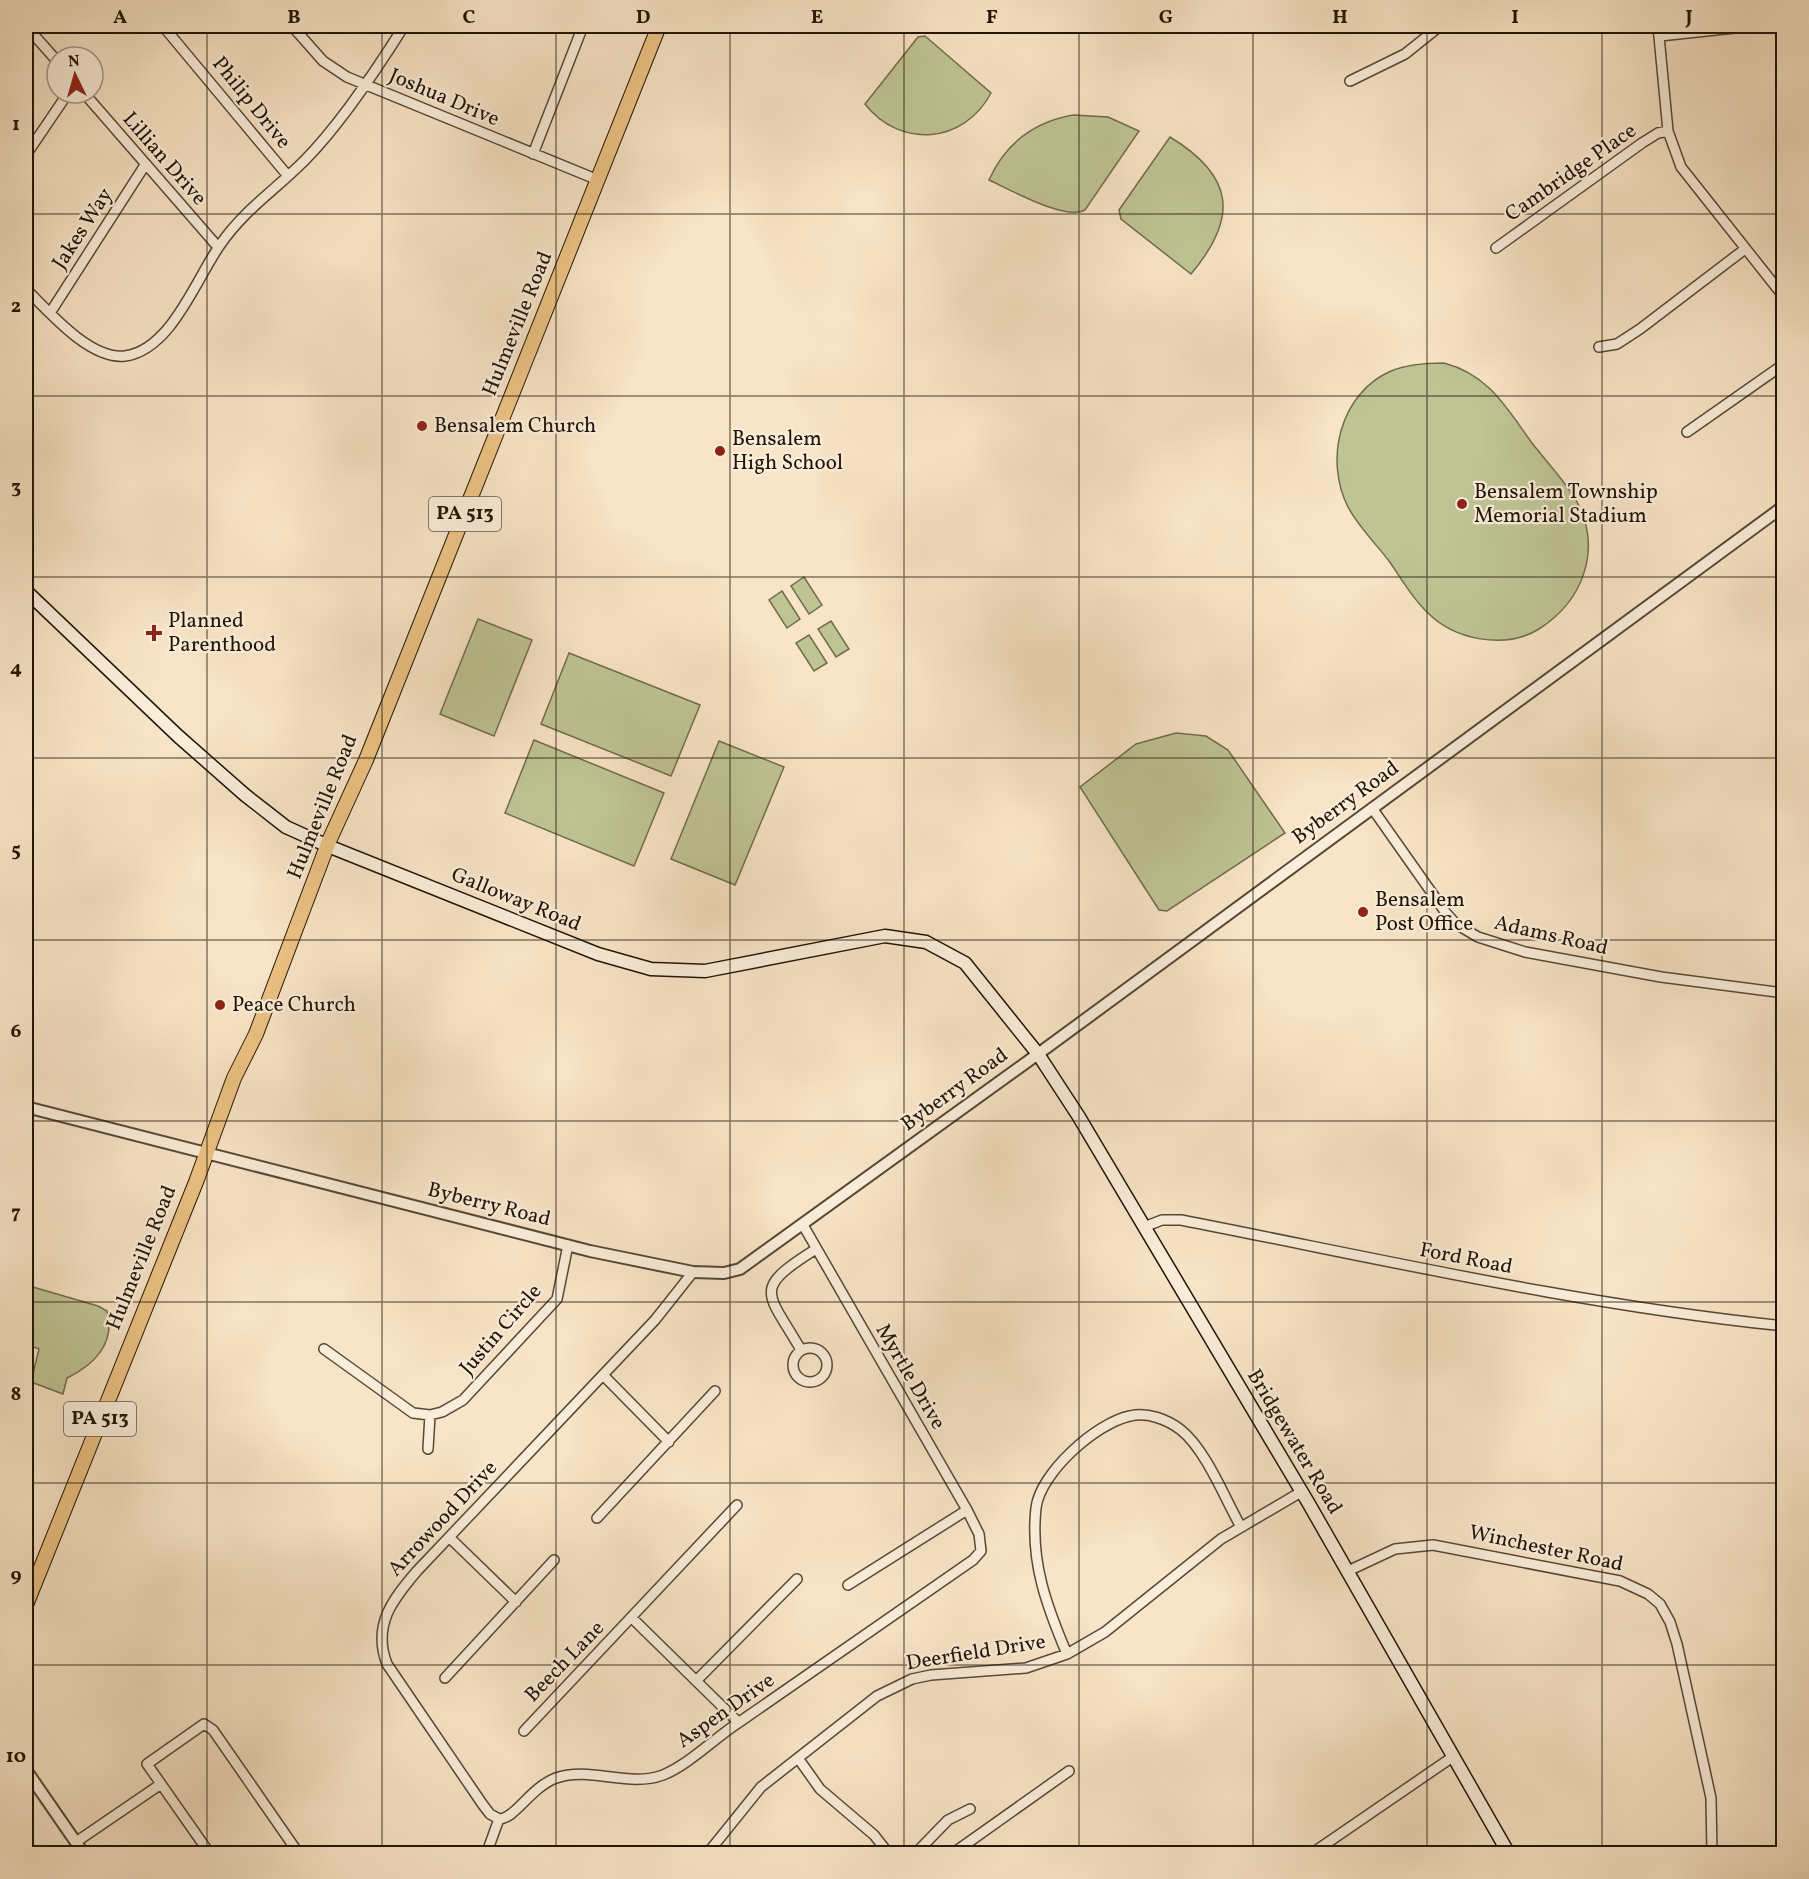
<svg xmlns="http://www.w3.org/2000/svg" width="1809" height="1879" font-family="Vollkorn,serif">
<rect width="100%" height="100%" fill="#f8e4c6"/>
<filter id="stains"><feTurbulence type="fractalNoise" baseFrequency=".00333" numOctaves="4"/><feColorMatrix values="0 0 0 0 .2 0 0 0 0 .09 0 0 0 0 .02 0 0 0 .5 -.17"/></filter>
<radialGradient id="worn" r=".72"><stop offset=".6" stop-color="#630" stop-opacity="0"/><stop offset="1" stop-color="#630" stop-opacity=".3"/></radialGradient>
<path fill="#bfc494" stroke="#706c4c" stroke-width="1.5" d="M925,36L991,93C964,144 900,149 865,104L918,37Z
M1073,115L1108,117L1139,131L1085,210C1065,221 1009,189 989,180C1005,144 1034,122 1073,115Z
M1170,137C1234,176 1239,217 1191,274L1121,219L1119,210Z
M1444,363C1489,375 1506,407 1532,443C1546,461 1564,480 1576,500C1603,549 1583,601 1539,629C1505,650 1454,640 1427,612C1412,598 1401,578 1389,561C1376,544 1358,526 1348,507C1324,460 1340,393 1391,371C1408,364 1426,363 1444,363Z
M804,577L822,605L809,614L791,586Z
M782,591L800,619L787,628L769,600Z
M478,619L532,640L494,736L440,714Z
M831,621L849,649L836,657L818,629Z
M809,635L827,663L814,671L796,643Z
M569,653L700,705L671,776L541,724Z
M1176,733L1206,736L1228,750L1285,833L1167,911L1159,910L1080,787L1136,744Z
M534,740L664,793L634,866L505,813Z
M719,741L784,767L735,885L671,859Z
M26,1285L98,1306L107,1311C116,1343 94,1365 67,1378L63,1394L31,1382L39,1349L26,1344Z"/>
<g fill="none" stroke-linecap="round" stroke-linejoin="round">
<defs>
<path id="minor" d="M26,26L57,61
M163,26L288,176
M292,26L323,61L347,77L598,180
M1658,26L1668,131L1681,167L1784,297
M1660,36L1753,26
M1350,81L1405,54L1440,26
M84,93L218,247
M533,154L583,26
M26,155L68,93
M1496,248L1642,143L1658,133L1668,131
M26,289C49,312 90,360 125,356C171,350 196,279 220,245C244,210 274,191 304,161C340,125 377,69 404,26
M50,313L145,165
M1599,347L1617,344L1640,329L1745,249
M1687,432L1784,364
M1372,808L1446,913L1456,924L1478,937L1525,952L1661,977L1784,993
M1144,1227L1162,1220H1181C1381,1259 1580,1305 1784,1326
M793 1365a17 17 0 1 1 34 0a17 17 0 1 1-34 0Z
M324,1349L413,1413L430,1415L442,1412L463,1400L557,1299L568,1245
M801,1350C767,1291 751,1290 816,1249
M603,1375L669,1442
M428,1449L430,1415
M597,1518L715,1391
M450,1538L516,1602
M1348,1571L1395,1549L1433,1545L1620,1581L1648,1594L1660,1604L1670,1622L1677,1644L1711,1798L1712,1854
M848,1585L967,1510
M632,1618L738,1722
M1067,1654C1047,1607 1030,1562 1036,1508C1040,1473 1096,1423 1130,1416C1147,1412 1167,1419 1181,1430C1206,1450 1225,1499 1241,1527
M445,1678L554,1560
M696,1681L797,1579
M524,1731L737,1505
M798,1758L820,1789L874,1835L889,1854
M499,1819C515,1819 531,1787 556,1778C591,1766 628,1788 663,1775C688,1765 715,1738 738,1723C816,1669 894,1614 973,1560L981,1551L979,1534L967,1510L803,1225
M499,1819L490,1814L483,1805L387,1664C372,1625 393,1599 417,1571L655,1320L693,1272
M76,1842L161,1784
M487,1852L499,1819
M210,1854L147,1764L204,1724L213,1730L299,1854
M707,1854L761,1787L877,1696L912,1679L931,1675L1026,1668L1067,1654L1105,1632L1221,1539L1301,1492
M915,1854L948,1820L970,1809
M952,1854L1069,1771
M1311,1854L1454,1756"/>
<path id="tertiary" d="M26,1107L590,1251L693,1272L724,1273L740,1269L1038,1054L1784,506
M26,1770L84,1854"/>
<path id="secondary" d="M26,591L178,736L245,795L286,827L328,846L598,954L651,969L705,971L885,936L926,942L965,963L1038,1054L1079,1117L1309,1504L1509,1854"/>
<path id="primary" d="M26,1605L196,1182L234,1078L256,1034L329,841L366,760L659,26"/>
</defs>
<use href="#minor" stroke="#574835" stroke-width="12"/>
<use href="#tertiary" stroke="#574835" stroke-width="14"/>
<use href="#secondary" stroke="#211405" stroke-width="15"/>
<use href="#primary" stroke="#211405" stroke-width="16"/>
<use href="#minor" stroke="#faedda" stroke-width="9"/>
<use href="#tertiary" stroke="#faedda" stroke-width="10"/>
<use href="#secondary" stroke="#faedda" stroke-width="12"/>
<use href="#primary" stroke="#ecc283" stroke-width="14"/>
</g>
<path fill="none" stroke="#211405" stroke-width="1.5" stroke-opacity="0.55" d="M207,26V1854M382,26V1854M556,26V1854M730,26V1854M904,26V1854M1079,26V1854M1253,26V1854M1427,26V1854M1602,26V1854M26,214H1784M26,396H1784M26,577H1784M26,758H1784M26,940H1784M26,1121H1784M26,1302H1784M26,1483H1784M26,1665H1784"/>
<g fill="#8f2418" stroke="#faedda" stroke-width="2">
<circle cx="422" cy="426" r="6"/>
<circle cx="720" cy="451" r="6"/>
<circle cx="1462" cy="504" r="6"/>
<path d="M151 624h6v6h6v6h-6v6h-6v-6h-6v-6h6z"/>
<circle cx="1363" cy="912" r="6"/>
<circle cx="220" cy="1005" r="6"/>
</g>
<g text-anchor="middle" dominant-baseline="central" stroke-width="4.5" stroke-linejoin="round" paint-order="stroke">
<g fill="#faedda" stroke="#625545" stroke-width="1.5">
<rect x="429" y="497" width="72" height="34" rx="4.5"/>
<rect x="64" y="1402" width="72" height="34" rx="4.5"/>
</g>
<g font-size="20" font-weight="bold" fill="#211405">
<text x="465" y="514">PA 513</text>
<text x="100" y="1419">PA 513</text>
</g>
<g font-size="21" fill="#211405" stroke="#faedda">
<text transform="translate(444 98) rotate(23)">Joshua Drive</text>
<text transform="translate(251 103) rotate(51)">Philip Drive</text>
<text transform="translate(164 159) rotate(49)">Lillian Drive</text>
<text transform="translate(1571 173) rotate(-35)">Cambridge Place</text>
<text transform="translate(83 229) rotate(-57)">Jakes Way</text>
<text transform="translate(518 324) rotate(-68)">Hulmeville Road</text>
<text transform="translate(1346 803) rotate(-36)">Byberry Road</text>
<text transform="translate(323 807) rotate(-68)">Hulmeville Road</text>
<text transform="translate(516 900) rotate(22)">Galloway Road</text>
<text transform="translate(1551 936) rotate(13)">Adams Road</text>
<text transform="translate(955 1090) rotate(-36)">Byberry Road</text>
<text transform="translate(489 1205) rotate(14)">Byberry Road</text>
<text transform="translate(142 1258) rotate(-68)">Hulmeville Road</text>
<text transform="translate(1466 1259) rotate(11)">Ford Road</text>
<text transform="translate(501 1330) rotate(-49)">Justin Circle</text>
<text transform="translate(910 1377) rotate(60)">Myrtle Drive</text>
<text transform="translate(1294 1442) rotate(59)">Bridgewater Road</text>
<text transform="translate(443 1519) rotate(-47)">Arrowood Drive</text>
<text transform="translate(1546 1549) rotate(12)">Winchester Road</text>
<text transform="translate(976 1653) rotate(-9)">Deerfield Drive</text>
<text transform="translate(565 1662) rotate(-46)">Beech Lane</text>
<text transform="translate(726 1711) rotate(-35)">Aspen Drive</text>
</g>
<g font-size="21" fill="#211405" stroke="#faedda" text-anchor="start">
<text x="434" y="426">Bensalem Church</text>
<text x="732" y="439">Bensalem<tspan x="732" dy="24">High School</tspan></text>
<text x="1474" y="492">Bensalem Township<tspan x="1474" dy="24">Memorial Stadium</tspan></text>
<text x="168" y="621">Planned<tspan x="168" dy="24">Parenthood</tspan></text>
<text x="1375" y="900">Bensalem<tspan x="1375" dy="24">Post Office</tspan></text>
<text x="232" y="1005">Peace Church</text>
</g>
</g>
<rect width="1809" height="1879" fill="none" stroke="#f8e4c6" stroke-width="66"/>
<g transform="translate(75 75) rotate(355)"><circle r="28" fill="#faedda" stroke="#a39685" stroke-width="1.5"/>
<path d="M0-4.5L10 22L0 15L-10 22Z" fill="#8f2418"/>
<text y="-9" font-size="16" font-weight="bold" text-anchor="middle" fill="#211405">N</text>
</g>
<rect x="33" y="33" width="1743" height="1813" fill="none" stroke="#211405" stroke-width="2"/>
<g font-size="20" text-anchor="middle" font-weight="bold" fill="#211405">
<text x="120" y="23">A</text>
<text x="294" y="23">B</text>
<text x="469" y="23">C</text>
<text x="643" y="23">D</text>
<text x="817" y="23">E</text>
<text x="992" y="23">F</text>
<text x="1166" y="23">G</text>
<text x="1340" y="23">H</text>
<text x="1515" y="23">I</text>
<text x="1689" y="23">J</text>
<text x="16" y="130">1</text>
<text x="16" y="312">2</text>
<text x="16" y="493">3</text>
<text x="16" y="674">4</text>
<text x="16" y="856">5</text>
<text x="16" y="1037">6</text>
<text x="16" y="1218">7</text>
<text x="16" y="1400">8</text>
<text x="16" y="1581">9</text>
<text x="16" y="1762">10</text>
</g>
<rect width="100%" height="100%" filter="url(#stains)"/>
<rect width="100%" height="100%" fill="url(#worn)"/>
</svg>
